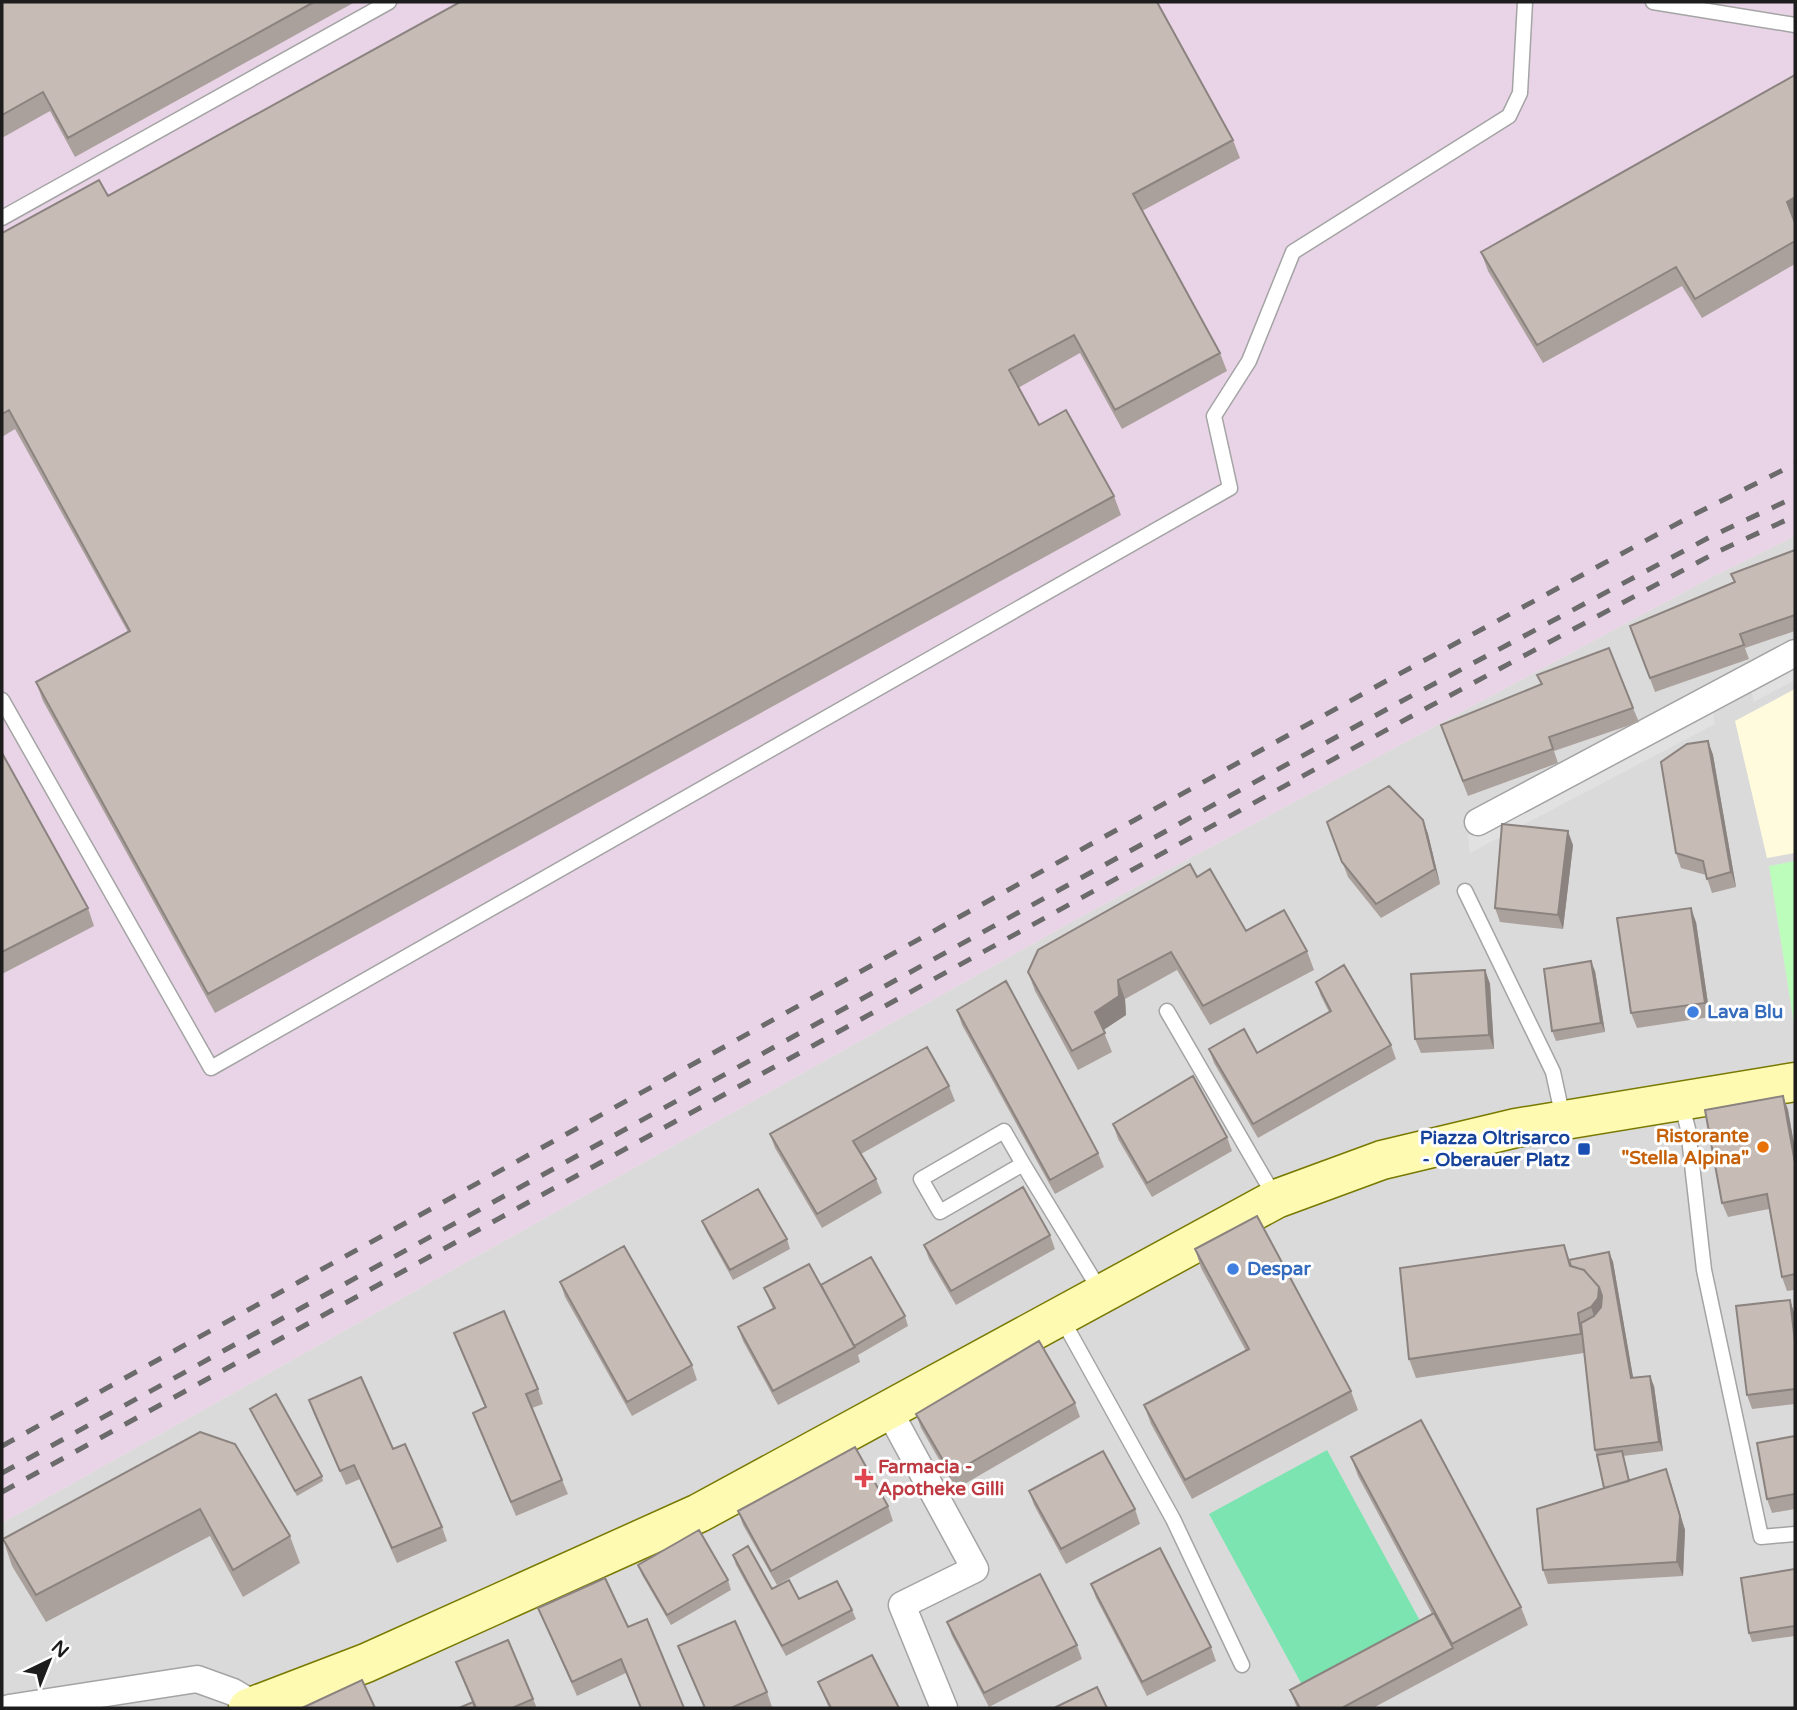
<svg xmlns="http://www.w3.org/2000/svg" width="1797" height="1710" font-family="'Varela Round',sans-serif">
<rect width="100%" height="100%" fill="#efeae2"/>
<path fill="#dbdada" d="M1795,536V1708H2V1523L1075,920L1712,577Z"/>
<path fill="#e9d4e7" d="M2,2H1795V536L1712,577L1075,920L2,1523Z"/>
<path fill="#fffbdc" d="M1795,689V853L1767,858L1735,721Z"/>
<path fill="#bdfdbc" d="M1795,861V1023L1794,1024L1769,866Z"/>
<path fill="#7be4b1" d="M1327,1450L1425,1630L1307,1694L1209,1514Z"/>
<path fill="#e1e1e1" d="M1795,662V680L1754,702L1750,685Z
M1712,705L1715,724L1470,853L1468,835Z"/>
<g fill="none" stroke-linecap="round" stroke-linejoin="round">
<defs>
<path id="lane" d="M1653,2L1795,25
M2,218L389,2
M2,700L211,1068L1230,488L1214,416L1249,361L1293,252L1509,116L1520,93L1525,2
M1465,891L1553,1072L1563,1118
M1167,1011L1275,1197
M1681,1102L1688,1129L1704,1270L1761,1537L1795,1534
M1004,1131L1023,1164L940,1212L921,1179Z
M1023,1164L1101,1292
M1062,1319L1173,1519L1242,1665"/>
<path id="street" d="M1478,822L1795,653
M888,1409L975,1569L902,1605L944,1708
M9,1708L197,1679L233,1692L260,1708"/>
<path id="secondary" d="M248,1708L366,1663L699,1513L1276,1199L1382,1160L1516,1128L1795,1082"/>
</defs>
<use href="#lane" stroke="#a4a4a4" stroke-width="17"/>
<use href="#street" stroke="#a4a4a4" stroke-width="29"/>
<use href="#secondary" stroke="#787900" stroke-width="41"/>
<use href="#lane" stroke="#fff" stroke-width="14"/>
<use href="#street" stroke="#fff" stroke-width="26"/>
<use href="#secondary" stroke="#fefab2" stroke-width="38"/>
<path stroke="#6b6b6b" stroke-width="5" stroke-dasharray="14 14" stroke-linecap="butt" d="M2,1446L1388,680L1695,514L1795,464
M2,1473L1400,702L1710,537L1795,497
M2,1492L1410,717L1717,552L1795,516"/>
</g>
<path fill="#aba19c" d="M2,2H355L75,157L50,111L2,138Z
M1795,75V220H1794L1795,223V264L1702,318L1682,286L1543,363L1488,271L1481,252Z
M1233,140L1240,158L1142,211L1220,353L1227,371L1122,429L1080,353L1018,388L1039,425L1114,496L1121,515L215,1013L43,701L36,682L128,632L15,429L2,437V233L108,196Z
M1795,550V631L1745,648L1749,659L1655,692L1630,626L1734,582Z
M1537,675L1633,708L1639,722L1554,751L1558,763L1468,796L1446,740L1541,684Z
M1708,741L1713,755L1736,887L1712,893L1706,875L1681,868L1676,853Z
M2,753L88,908L94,926L2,974Z
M1423,820L1428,834L1440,884L1381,918L1348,877L1327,822Z
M1573,845L1563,929L1500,922L1495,908Z
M1197,877L1246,931L1307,951L1314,970L1210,1025L1177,970L1125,999L1126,1015L1103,1030L1112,1052L1078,1070L1035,991L1028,972Z
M1696,922L1710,1017L1637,1028L1631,1013Z
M1485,970L1490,984L1494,1049L1421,1053L1415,1039Z
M1595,971L1605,1032L1556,1041L1552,1031Z
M1316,982L1391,1045L1396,1059L1258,1138L1214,1063L1209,1049L1257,1053L1329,1012L1321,996Z
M957,1010L1098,1153L1104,1167L1055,1194L962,1025Z
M949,1086L955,1101L861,1154L876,1179L882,1193L822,1228L775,1148L770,1134Z
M1783,1096L1788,1110L1795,1150V1290L1787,1291L1782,1277L1769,1209L1728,1217L1722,1203Z
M1113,1124L1227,1137L1232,1151L1152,1197L1118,1139Z
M702,1221L787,1239L790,1249L733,1280L706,1231Z
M1050,1235L1055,1249L956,1305L929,1259L924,1245Z
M1564,1245L1569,1259L1609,1252L1613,1262L1633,1378L1654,1386L1663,1451L1623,1456L1629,1480L1671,1483L1685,1530L1683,1576L1548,1584L1543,1570L1604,1488L1595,1450L1584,1353L1416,1378L1409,1359Z
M1195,1249L1351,1391L1358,1410L1192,1499L1151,1424L1144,1405L1246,1351L1201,1268Z
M560,1282L692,1365L697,1380L632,1416L565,1297Z
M821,1285L905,1316L908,1326L858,1355L860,1362L778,1405L743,1341L738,1327L773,1309L764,1288Z
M1790,1300L1795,1316V1404L1752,1409L1747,1395Z
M454,1333L538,1389L543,1404L532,1408L568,1494L516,1516L473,1413L485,1408Z
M309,1400L393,1449L442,1527L447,1541L397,1563L360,1479L346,1485L314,1414Z
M1075,1403L1080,1417L956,1489L921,1428L916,1414Z
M250,1409L322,1476L323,1481L297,1496Z
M200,1432L290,1536L300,1563L243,1597L210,1536L46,1622L12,1566L3,1539Z
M1795,1436V1509L1772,1513L1767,1499Z
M1351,1457L1521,1607L1528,1625L1373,1708H1297L1290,1690L1432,1614L1358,1476Z
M1029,1491L1135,1509L1140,1524L1066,1564L1034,1505Z
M888,1506L893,1521L777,1585L743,1525L738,1511Z
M733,1555L772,1589L799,1599L852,1610L856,1619L786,1656L736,1565Z
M638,1565L728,1580L731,1590L671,1625L642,1575Z
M1795,1569V1636L1752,1642L1749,1633Z
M1091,1584L1211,1647L1216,1661L1147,1696L1096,1598Z
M538,1608L628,1627L684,1708H640L626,1673L577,1696L544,1622Z
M947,1622L1077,1645L1082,1659L989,1707L952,1636Z
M678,1646L767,1692L772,1707L768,1708H704Z
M456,1662L533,1699L537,1708H459L472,1702Z
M818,1682L899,1708H829Z"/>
<path fill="#8b837f" d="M1795,197V220L1794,221L1787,202Z
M1708,741L1713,755L1736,887L1731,872Z
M1423,820L1428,834L1440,884L1435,869Z
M1568,831L1573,845L1563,929L1558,915Z
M1691,908L1696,922L1710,1017L1705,1003Z
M1591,961L1595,971L1605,1032L1601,1023Z
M1485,970L1490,984L1494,1049L1489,1035Z
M1118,980L1125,999L1126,1015L1102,1031L1095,1012Z
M1783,1096L1788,1110L1795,1150V1163Z
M1609,1252L1613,1262L1635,1388L1631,1378Z
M1599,1287L1606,1305L1597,1325L1591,1307Z
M1790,1300L1795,1316V1342Z
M1650,1376L1654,1386L1663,1451L1659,1442Z
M1666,1469L1685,1530L1683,1576L1677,1562Z"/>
<path fill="#c7bbb5" stroke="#8b837f" stroke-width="2" d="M2,2H314L68,138L43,92L2,115Z
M460,2H1157L1233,140L1133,194L1220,353L1115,410L1074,335L1009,370L1039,425L1066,410L1114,496L208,994L36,682L130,631L9,410L2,414V233L99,180L108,196Z
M1795,75V197L1787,202L1795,223V241L1695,299L1676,267L1537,345L1481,252Z
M1795,550V615L1740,634L1744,645L1650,678L1630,626L1735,582L1731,574Z
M1609,648L1633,708L1549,737L1553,749L1463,781L1441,725L1542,684L1537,675Z
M1708,741L1731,872L1707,879L1703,861L1676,853L1661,762L1687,744Z
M2,753L88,908L2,952Z
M1389,786L1423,820L1435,869L1376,904L1342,862L1327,822Z
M1502,824L1568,831L1558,915L1495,908Z
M1190,864L1197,877L1210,869L1246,931L1284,910L1307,951L1203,1006L1171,952L1118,980L1119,996L1095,1012L1105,1033L1072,1051L1028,972L1038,950Z
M1691,908L1705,1003L1631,1013L1617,918Z
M1591,961L1601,1023L1552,1031L1544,969Z
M1344,965L1391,1045L1253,1124L1209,1049L1244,1029L1257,1053L1331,1011L1316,982Z
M1485,970L1489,1035L1415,1039L1411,974Z
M1006,981L1098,1153L1050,1180L957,1010Z
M927,1047L949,1086L853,1141L876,1179L817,1214L770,1134Z
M1193,1076L1227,1137L1147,1183L1113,1124Z
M1783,1096L1795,1163V1274L1782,1277L1767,1194L1722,1203L1705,1110Z
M1023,1187L1050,1235L951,1291L924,1245Z
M758,1189L787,1239L730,1270L702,1221Z
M1257,1216L1351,1391L1185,1480L1144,1405L1249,1349L1195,1249Z
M1564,1245L1570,1266L1584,1270L1599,1287L1598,1298L1591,1307L1578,1313L1581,1334L1409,1359L1400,1268Z
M624,1246L692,1365L627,1402L560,1282Z
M1609,1252L1631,1378L1650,1376L1659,1442L1595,1450L1581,1323L1594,1316L1601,1307L1602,1296L1599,1287L1584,1270L1571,1266L1569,1260Z
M871,1257L905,1316L854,1346L821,1285Z
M809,1264L855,1347L773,1391L738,1327L775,1308L764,1288Z
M1790,1300L1795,1342V1389L1747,1395L1736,1306Z
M504,1311L538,1389L526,1394L562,1480L511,1502L473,1413L486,1407L454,1333Z
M1039,1341L1075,1403L951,1474L916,1414Z
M361,1377L393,1449L405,1444L442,1527L392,1548L354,1465L340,1471L309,1400Z
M276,1394L322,1476L295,1491L250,1409Z
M1421,1420L1521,1607L1452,1644L1351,1457Z
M200,1432L235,1444L290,1536L233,1570L200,1509L36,1595L3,1539Z
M1795,1436V1494L1767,1499L1757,1443Z
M855,1447L888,1506L771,1571L738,1511Z
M1103,1451L1135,1509L1061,1549L1029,1491Z
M1622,1451L1629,1481L1604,1488L1597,1455Z
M1666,1469L1680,1516L1677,1562L1543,1570L1537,1509Z
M699,1530L728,1580L667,1615L638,1565Z
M748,1546L772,1589L789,1580L799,1599L837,1581L852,1610L782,1646L733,1555Z
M1160,1548L1211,1647L1142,1682L1091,1584Z
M1795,1569V1626L1749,1633L1741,1578Z
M1040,1574L1077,1645L984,1693L947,1622Z
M605,1578L628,1627L647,1619L684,1708H641L621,1659L572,1682L538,1608Z
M1434,1613L1453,1648L1342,1708H1300L1290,1690Z
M735,1621L767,1692L731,1708H705L678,1646Z
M508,1640L533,1699L512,1708H476L456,1662Z
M872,1655L899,1708H831L818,1682Z
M362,1680L375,1708H302Z
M1097,1687L1107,1708H1054Z
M473,1702L475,1708H459Z"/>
<g fill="#3f7fe0" stroke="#fff" stroke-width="2.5">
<circle cx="1693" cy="1012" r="7"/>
<circle cx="1233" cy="1269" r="7"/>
</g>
<circle fill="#e8710a" stroke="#fff" stroke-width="2.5" cx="1763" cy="1147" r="7"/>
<rect fill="#1a4fb4" stroke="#fff" stroke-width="2.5" x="1577" y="1142" width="14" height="14" rx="3.5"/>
<path fill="#e0444e" stroke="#fff" stroke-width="2.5" d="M860.5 1467.5h7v7h7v7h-7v7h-7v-7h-7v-7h7z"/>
<g text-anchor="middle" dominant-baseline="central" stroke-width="6" stroke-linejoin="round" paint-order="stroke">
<g font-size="19" font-weight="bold" fill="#366cbe" stroke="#fff" text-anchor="start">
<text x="1707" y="1012">Lava Blu</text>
<text x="1247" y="1269">Despar</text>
</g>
<g font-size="19" font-weight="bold" fill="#c56008" stroke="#fff" text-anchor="end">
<text x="1749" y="1136">Ristorante<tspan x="1749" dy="22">"Stella Alpina"</tspan></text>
</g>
<g font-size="19" font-weight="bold" fill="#164399" stroke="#fff" text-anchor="end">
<text x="1570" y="1138">Piazza Oltrisarco<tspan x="1570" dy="22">- Oberauer Platz</tspan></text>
</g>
<g font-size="19" font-weight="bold" fill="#be3a42" stroke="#fff" text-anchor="start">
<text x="878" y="1467">Farmacia -<tspan x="878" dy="22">Apotheke Gilli</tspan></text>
</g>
</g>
<rect width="1797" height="1710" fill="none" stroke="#1d1d1d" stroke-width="7"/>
<g transform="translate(49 1661) rotate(43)" stroke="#ffffff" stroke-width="5" paint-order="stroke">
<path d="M0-5L12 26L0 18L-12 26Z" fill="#1d1d1d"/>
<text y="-10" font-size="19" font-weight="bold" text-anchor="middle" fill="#1d1d1d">N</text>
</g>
</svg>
